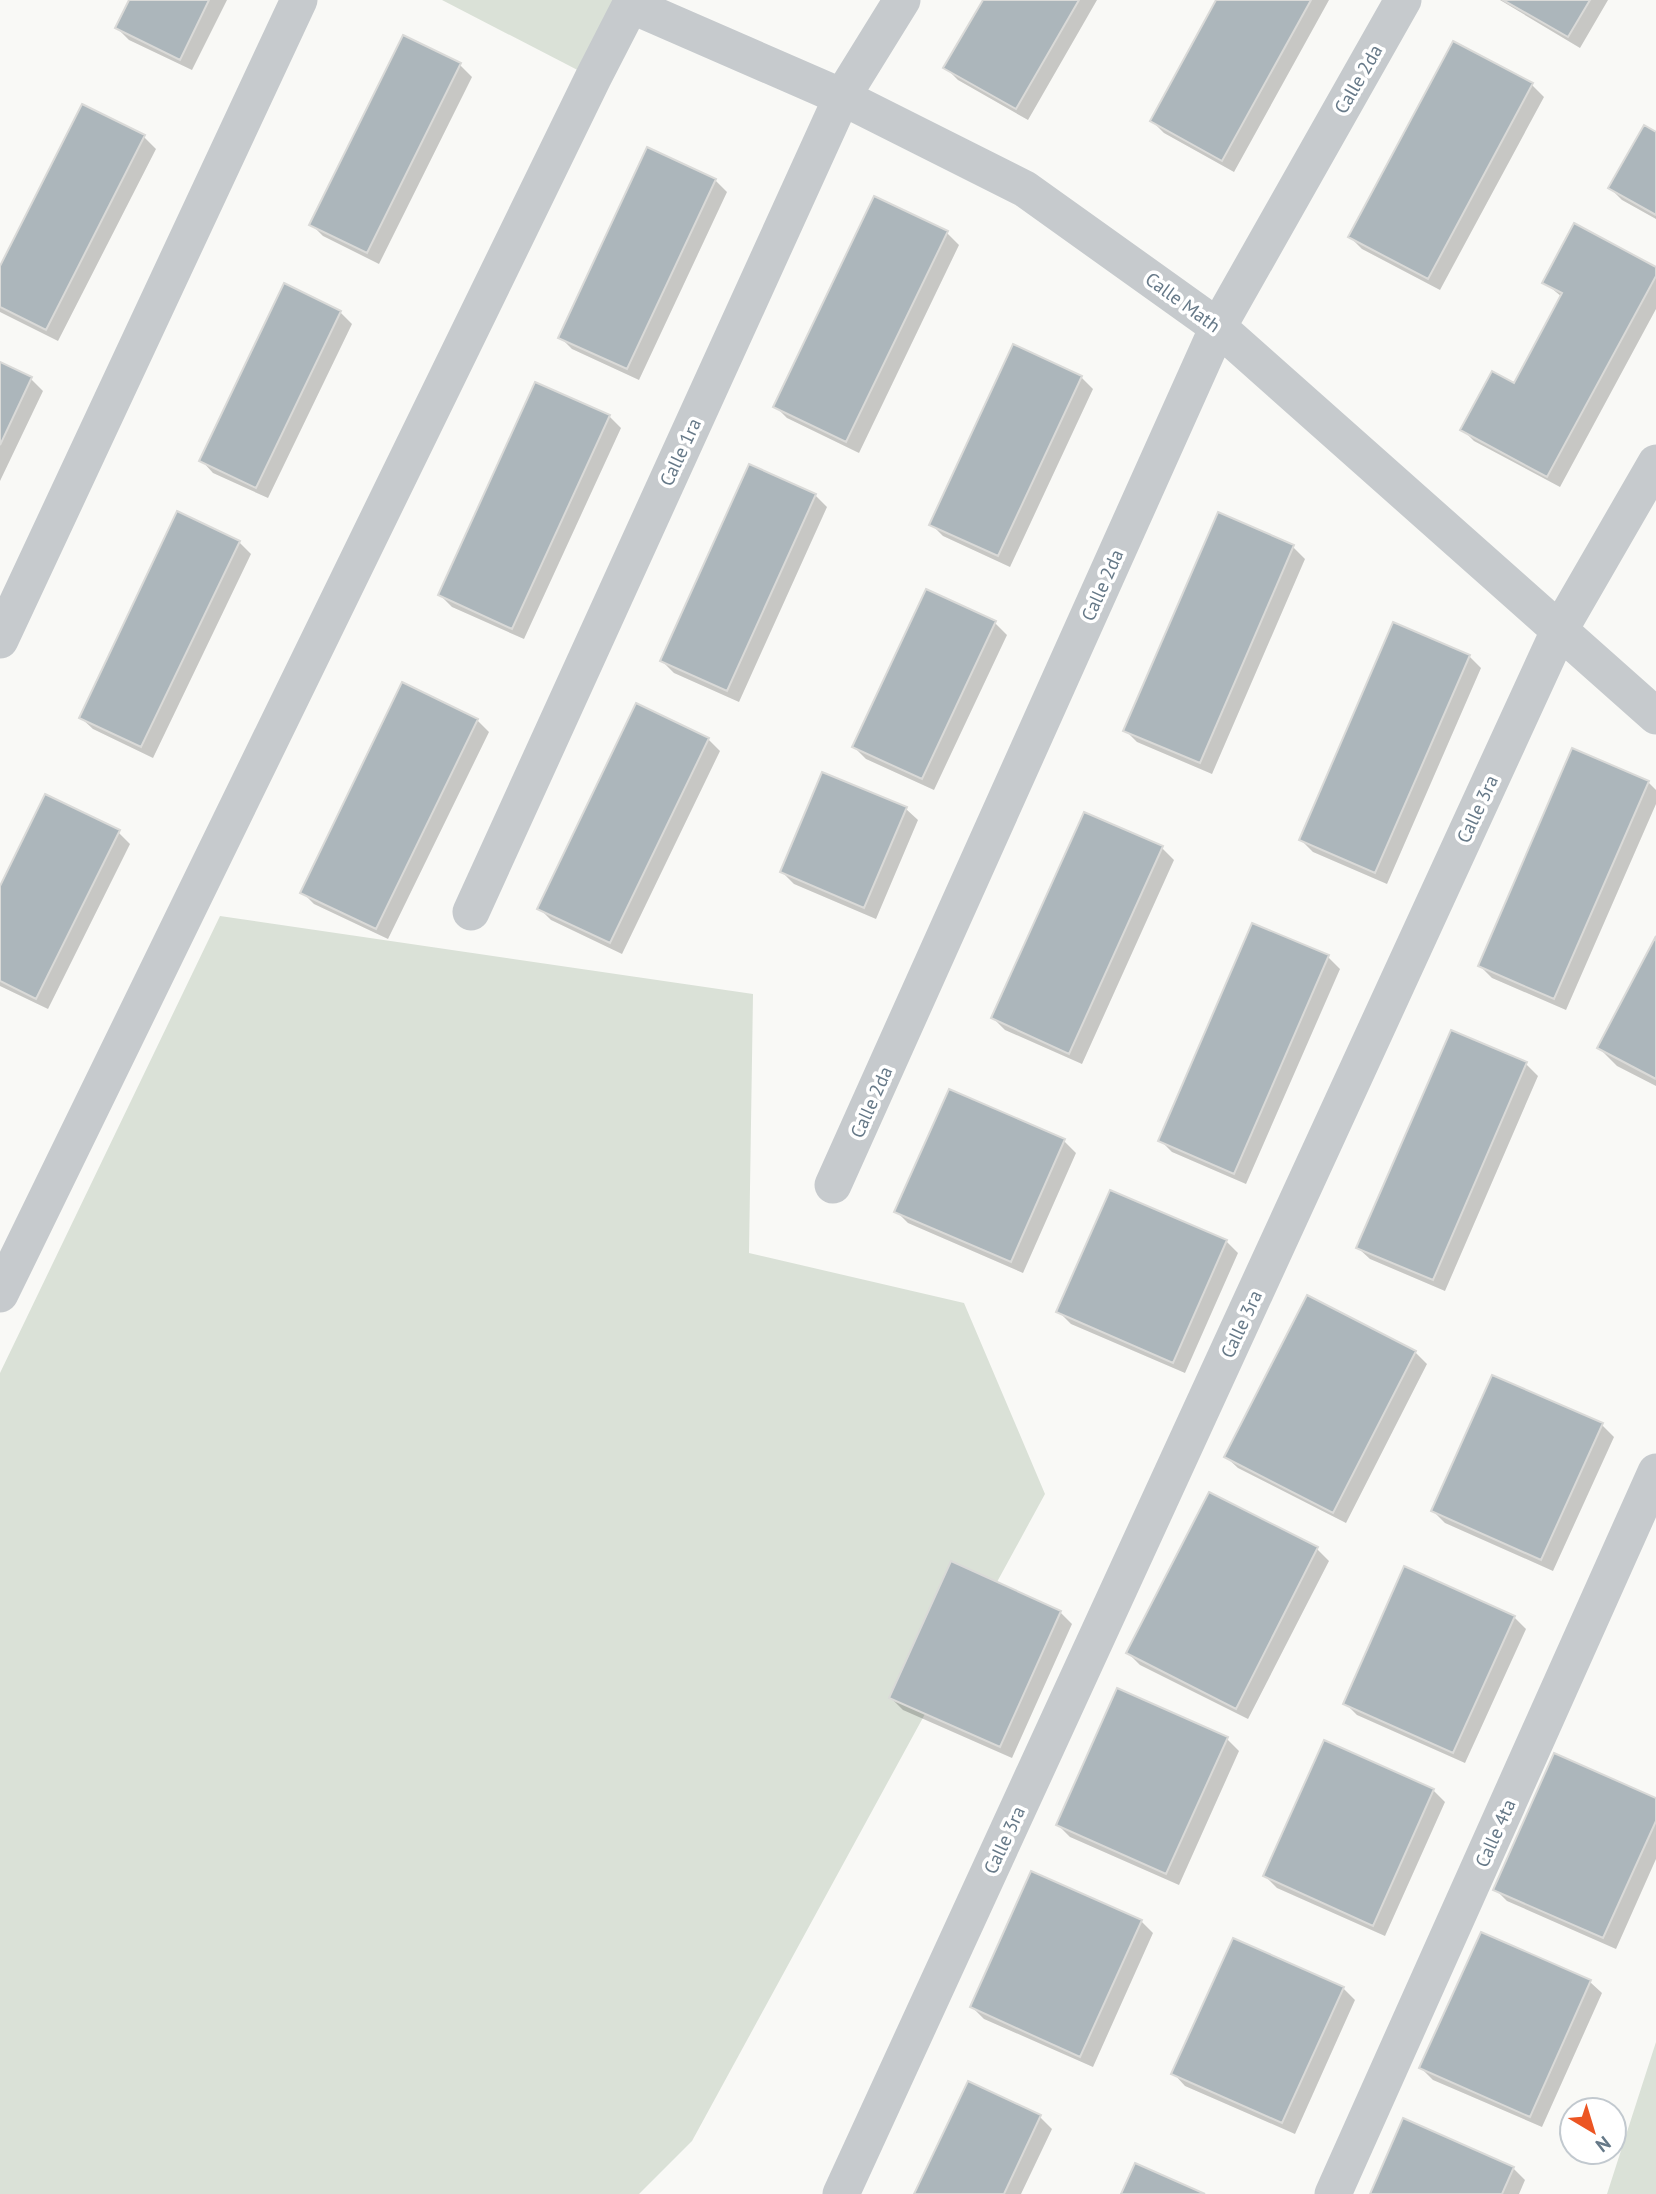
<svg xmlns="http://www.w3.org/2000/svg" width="1656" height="2194" font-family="'PT Sans',sans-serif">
<rect width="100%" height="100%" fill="#f9f9f6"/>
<path fill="#dae1d7" d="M442,0H629L593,78Z
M220,916L753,994L749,1253L964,1303L1045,1494L692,2141L639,2194H0V1373Z
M1656,2042V2194H1607Z"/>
<path fill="#0003" d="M131,0H227L192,70L129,40L117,28Z
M985,0H1097L1028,120L958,80L946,68Z
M1218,0H1329L1234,172L1164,133L1152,121Z
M1500,0H1608L1580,48Z
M460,65L472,77L379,264L323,236L311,224Z
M1532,85L1544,97L1440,290L1362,249L1350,237Z
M83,106L144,137L156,149L58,341L0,312V270Z
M1656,134V219L1622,200L1610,188Z
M715,180L727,192L639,380L572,349L560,337Z
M947,233L959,245L859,453L787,418L775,406Z
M1656,269V309L1560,487L1474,441L1462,429L1514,385L1562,297L1544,282Z
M340,312L352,324L268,498L213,473L202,461Z
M0,364L31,379L43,391L0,481Z
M1081,377L1093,389L1010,567L943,536L931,524Z
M609,416L621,428L524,639L452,607L440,595Z
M815,495L827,507L739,702L674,673L662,661Z
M239,542L251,554L153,758L93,729L81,718Z
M1293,547L1305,559L1212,774L1137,742L1125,730Z
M995,623L1007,635L934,790L866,759L854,747Z
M1469,656L1481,668L1387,884L1313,852L1301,840Z
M477,720L489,732L388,939L314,904L302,892Z
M708,739L720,751L622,954L551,920L539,908Z
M1648,782L1656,790V804L1566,1010L1492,978L1480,966Z
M906,809L918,820L876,919L794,884L782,872Z
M118,832L130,844L48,1009L0,986V889Z
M1162,848L1174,860L1082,1064L1005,1030L993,1018Z
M1656,940V1086L1617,1066L1599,1048Z
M1328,957L1340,969L1246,1184L1172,1152L1160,1140Z
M1452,1032L1526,1064L1538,1076L1445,1291L1370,1259L1358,1248Z
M1064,1141L1076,1153L1023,1273L908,1223L896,1211Z
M1226,1241L1238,1253L1185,1373L1071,1324L1059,1312Z
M1415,1352L1427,1364L1346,1523L1238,1468L1226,1457Z
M1602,1425L1614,1437L1553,1571L1445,1523L1433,1511Z
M1209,1494L1317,1549L1329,1561L1248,1719L1140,1665L1128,1653Z
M1060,1612L1072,1624L1012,1758L903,1710L891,1698Z
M1514,1617L1526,1629L1465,1763L1357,1715L1345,1703Z
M1227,1739L1239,1751L1179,1885L1070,1837L1058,1825Z
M1433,1790L1445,1802L1385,1936L1277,1888L1265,1876Z
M1656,1800V1859L1616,1949L1507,1901L1495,1889Z
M1141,1921L1153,1933L1093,2067L984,2019L972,2007Z
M1590,1982L1602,1993L1542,2127L1433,2080L1421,2068Z
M1343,1988L1355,2000L1295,2134L1185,2086L1174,2074Z
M1040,2117L1052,2129L1021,2194H916Z
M1513,2168L1525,2180L1519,2194H1371Z"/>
<path fill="#acb6bb" stroke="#dadad8" stroke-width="2" d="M129,0H209L180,60L115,28Z
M983,0H1079L1016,109L943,68Z
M1216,0H1311L1222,161L1150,121Z
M1503,0H1590L1568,37Z
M403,35L461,63L367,253L309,225Z
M1453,41L1533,83L1428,279L1348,237Z
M82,104L145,135L46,330L0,307V266Z
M1644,125L1656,132V215L1608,188Z
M647,147L716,179L627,369L558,338Z
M874,196L948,231L846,442L773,407Z
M1574,223L1656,267V276L1547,477L1460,430L1492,371L1514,383L1562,293L1542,283Z
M284,283L341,311L256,488L199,461Z
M1013,344L1082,376L998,556L929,525Z
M0,362L32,377L0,445Z
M535,382L610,415L512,629L438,595Z
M749,464L816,494L727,691L660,661Z
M177,511L240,541L141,747L79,718Z
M1218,512L1294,545L1200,763L1123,731Z
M926,589L996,621L922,779L852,747Z
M1393,622L1470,655L1375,873L1299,840Z
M402,682L478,719L376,929L300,893Z
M636,703L709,738L610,943L537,909Z
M1572,748L1649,781L1554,999L1478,966Z
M822,772L907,807L864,908L780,872Z
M45,794L120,830L36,999L0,981V886Z
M1084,812L1163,846L1069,1054L991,1018Z
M1252,923L1329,955L1234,1174L1158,1141Z
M1656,936V1079L1597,1048Z
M1451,1030L1527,1062L1433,1280L1356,1248Z
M949,1089L1065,1139L1011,1262L894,1212Z
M1110,1190L1227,1240L1173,1363L1056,1312Z
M1307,1295L1416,1351L1333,1513L1224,1457Z
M1492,1375L1603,1423L1541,1560L1431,1511Z
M1209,1492L1318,1547L1236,1709L1126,1653Z
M951,1561L1061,1611L1000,1747L889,1698Z
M1404,1566L1515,1616L1453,1753L1343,1704Z
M1117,1688L1228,1737L1166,1874L1056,1825Z
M1324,1740L1434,1789L1373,1926L1263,1876Z
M1554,1753L1656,1798V1821L1603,1938L1493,1890Z
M1031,1871L1142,1920L1080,2057L970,2007Z
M1481,1932L1591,1980L1530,2117L1419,2068Z
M1233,1938L1344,1987L1282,2123L1171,2074Z
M968,2081L1041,2115L1004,2194H914Z
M1403,2118L1514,2167L1502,2194H1370Z
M1135,2163L1205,2194H1121Z"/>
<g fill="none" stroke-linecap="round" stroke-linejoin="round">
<path stroke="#c6cacd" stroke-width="37" d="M631,5L842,97L1025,189L1218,327L1656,716
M0,640L299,0
M471,912L842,97L902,0
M833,1185L1218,327L1403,0
M0,1294L593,78L633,0
M841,2194L1559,631L1656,463
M1333,2194L1656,1472"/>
</g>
<g text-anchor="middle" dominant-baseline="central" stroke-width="7" stroke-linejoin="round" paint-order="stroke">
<g font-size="19" fill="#667988" stroke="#fff">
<text transform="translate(1358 79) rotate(-60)">Calle 2da</text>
<text transform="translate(1183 302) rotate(36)">Calle Math</text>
<text transform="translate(680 452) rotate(-65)">Calle 1ra</text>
<text transform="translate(1102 585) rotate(-66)">Calle 2da</text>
<text transform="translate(1477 809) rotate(-65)">Calle 3ra</text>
<text transform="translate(871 1102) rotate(-66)">Calle 2da</text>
<text transform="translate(1241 1324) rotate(-65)">Calle 3ra</text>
<text transform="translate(1495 1833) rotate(-66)">Calle 4ta</text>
<text transform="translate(1004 1840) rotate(-65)">Calle 3ra</text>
</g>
</g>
<g transform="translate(1593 2131) rotate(142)"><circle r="33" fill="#ffffff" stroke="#c2c9cf" stroke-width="2"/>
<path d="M0-5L12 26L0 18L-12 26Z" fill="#ec5523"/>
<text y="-10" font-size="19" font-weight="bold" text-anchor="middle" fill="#667988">N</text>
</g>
</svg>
